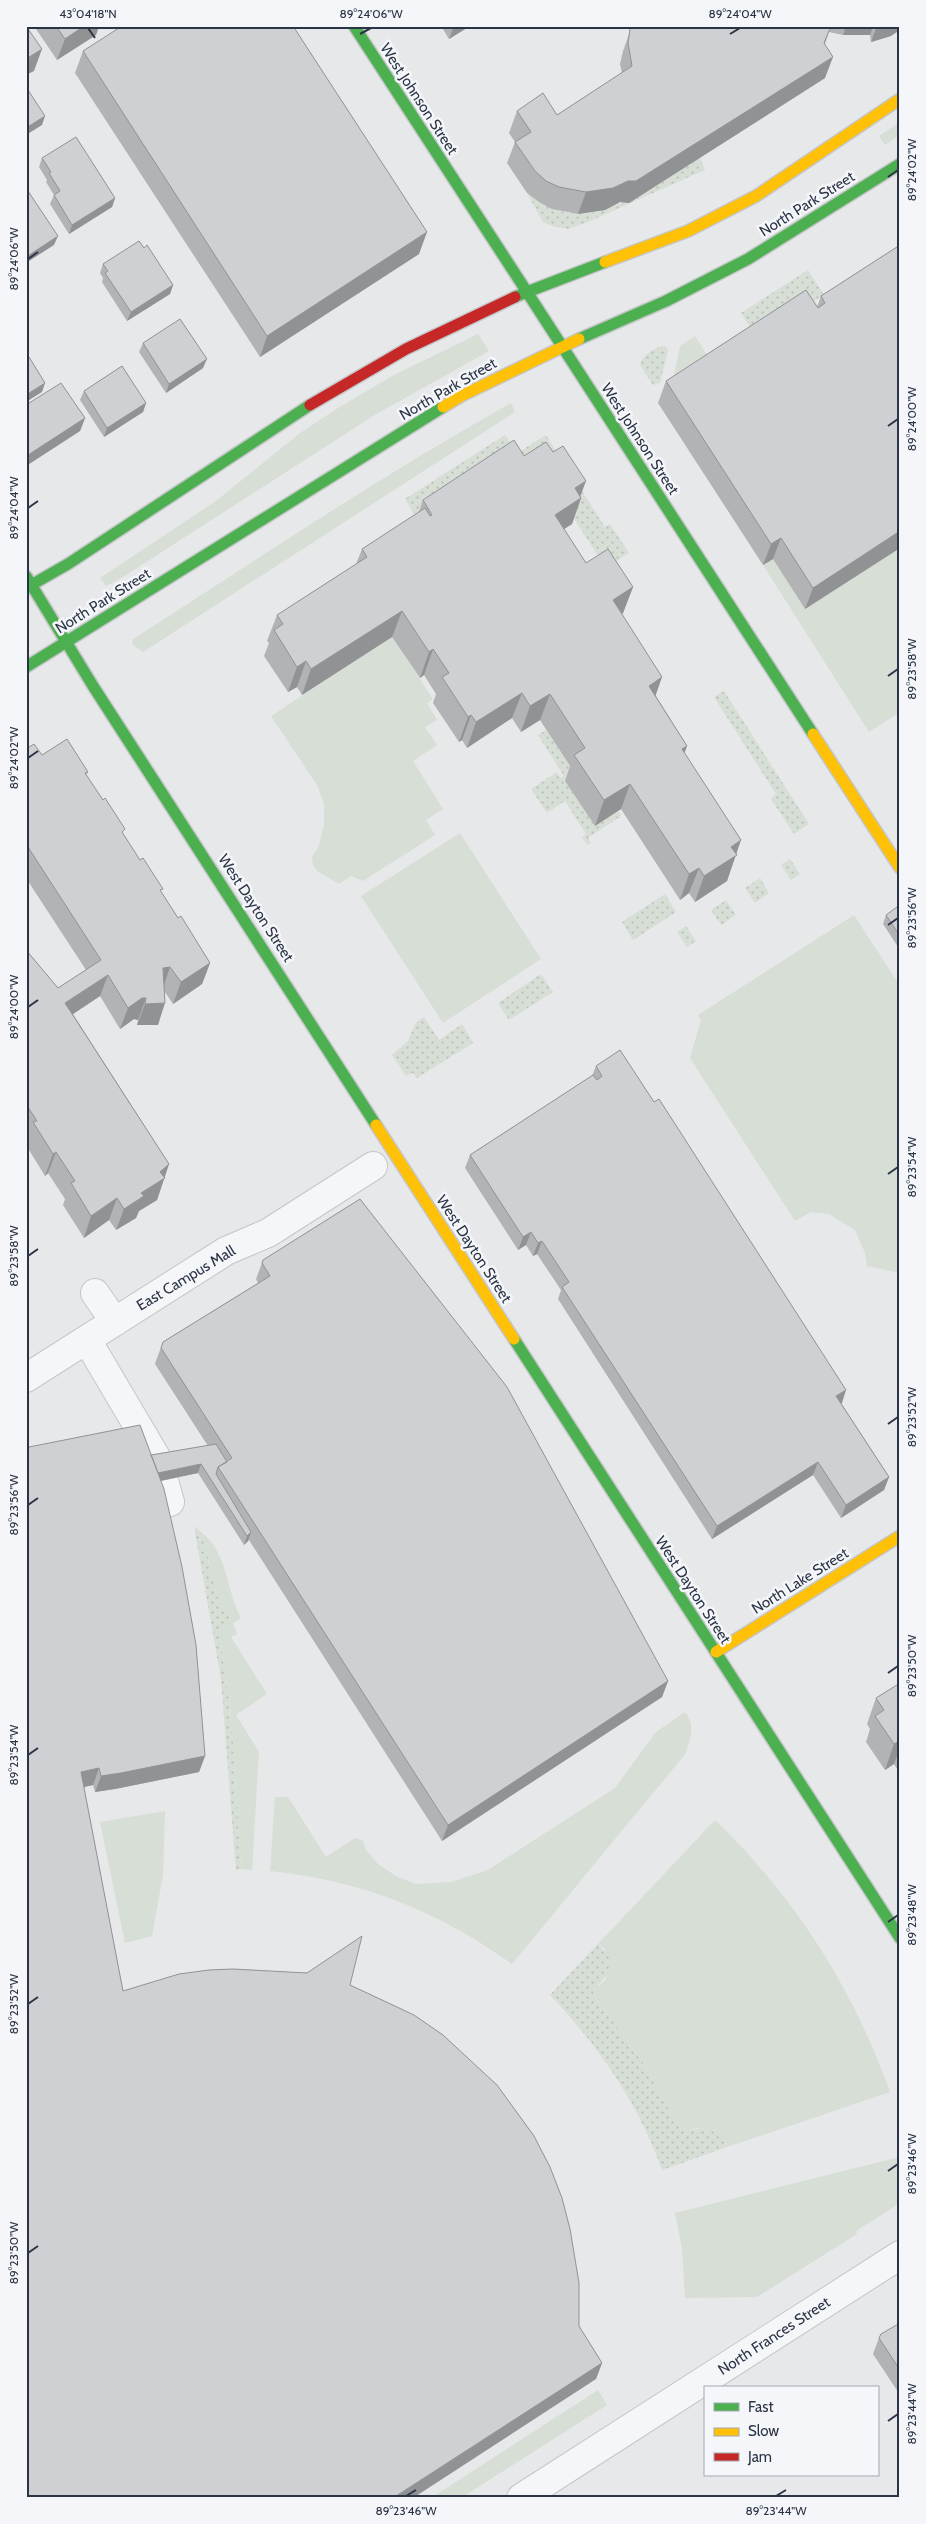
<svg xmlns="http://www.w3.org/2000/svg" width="926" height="2524" font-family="Cabin,sans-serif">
<defs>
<pattern id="garden-dots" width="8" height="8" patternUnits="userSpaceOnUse" patternTransform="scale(1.25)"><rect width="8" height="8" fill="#d6ded6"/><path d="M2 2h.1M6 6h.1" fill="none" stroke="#b8bfb9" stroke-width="1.8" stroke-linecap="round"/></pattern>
</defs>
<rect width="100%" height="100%" fill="#e6e8ea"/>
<path fill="#d6ded6" d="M900,122V135L885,145L879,136Z
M478,334L489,351L373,416L123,577L106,586L100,578L216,501L300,433L338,408L392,376Z
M695,336L714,366L670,395L680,346Z
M511,403L515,412L143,652L133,645L132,640C257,559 381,476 511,403Z
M900,548V712L869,732L763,565L773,559L805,609Z
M392,637L433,699L427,703L437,720L425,727L437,745L413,761L443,809L426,820L435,835L363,881L351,876L339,884L317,871L313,864L312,857L319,846L324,824V804L317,785L271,716Z
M460,833L541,959L443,1023L361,896Z
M854,915L900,986V1273L867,1266L865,1253L855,1230L829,1214L811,1212L795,1221L690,1058L701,1020L698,1015Z
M202,1533C228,1553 226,1590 241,1618L233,1623L237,1634L231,1637L267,1694L236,1715L259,1752L252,1870L241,1869L231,1714L220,1637L223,1627L229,1618L216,1593Z
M685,1712C696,1726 690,1738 686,1753L512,1964C436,1910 363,1881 270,1871L275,1797H288L326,1857L355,1838L363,1841L366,1850L378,1864L396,1876L415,1884L451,1882L488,1870L615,1788L656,1732Z
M165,1811L163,1875L152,1936L125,1943L100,1822Z
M715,1820C794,1896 853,1988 890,2092L727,2147V2143L698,2128L683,2132L681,2130L641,2060L594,1996L593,1992L606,1979L605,1949L598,1944Z
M900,2157V2203L856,2231L857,2234L757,2297L685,2298L682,2249L675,2213Z
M598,2390L607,2405L461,2498H431Z"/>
<path fill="url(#garden-dots)" d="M700,158L705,170L590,221L569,229L552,226L543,222L527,193C549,211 575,219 603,210C613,207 618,201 629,203Z
M808,270L824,295L757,338L741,313Z
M661,346H665L668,350L660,383L653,385L640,365C643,354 652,351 661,346Z
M505,435L517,453L546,435L605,527L610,524L629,553L606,568L569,511L419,522L405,499Z
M724,691L809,824L794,834L771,799L776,794L714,697Z
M546,730L575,774L565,781L595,826L619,811L621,816L588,838L591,843L587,845L582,837L586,834L565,801L547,813L531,789L557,772L561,778L564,776L538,735Z
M790,859L800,874L791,880L781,865Z
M760,878L769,893L755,903L745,888Z
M665,894L676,912L633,940L622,922Z
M726,900L736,915L721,925L711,910Z
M686,926L696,941L687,947L677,932Z
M541,974L553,992L509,1020L498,1003Z
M424,1017L439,1040L462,1024L473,1043L417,1078L413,1073L406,1076L392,1055L408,1041L416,1022Z
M194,1526L202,1533L216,1593L230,1619L223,1627L220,1637L231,1714L241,1869L236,1870L221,1679Z
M598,1944L610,1957L611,1970L593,1992L594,1996L641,2060L681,2130L684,2132C699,2127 725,2125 727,2147L662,2170C638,2102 599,2047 550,1995Z"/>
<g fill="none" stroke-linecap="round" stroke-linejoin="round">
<defs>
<path id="street" d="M95,1293L115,1322
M87,1340L159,1462L170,1502
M26,1378L226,1251L268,1233L373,1166
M521,2498L900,2255"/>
<path id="fast" d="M354,26L527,292L515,297
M605,262L527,292L813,734
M579,339L666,301L748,259L900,164
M26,576L93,686L376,1125
M26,588L68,564L310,405
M26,667L443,407
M514,1339L900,1938"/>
<path id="slow" d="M605,262L688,231L756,196L900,99
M443,407L461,396L579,339
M813,734L900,868
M376,1125L514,1339
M716,1652L900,1536"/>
<path id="jam" d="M310,405L406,349L515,297"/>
</defs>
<use href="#street" stroke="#c4c6c8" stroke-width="30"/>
<use href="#fast" stroke="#c4c6c8" stroke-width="14"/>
<use href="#slow" stroke="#c4c6c8" stroke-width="14"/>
<use href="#jam" stroke="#c4c6c8" stroke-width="14"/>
<use href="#street" stroke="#f5f6f7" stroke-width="28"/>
<use href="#fast" stroke="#4caf50" stroke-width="11"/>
<use href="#slow" stroke="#ffc107" stroke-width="11"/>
<use href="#jam" stroke="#c62828" stroke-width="11"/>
</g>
<path fill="#b1b3b5" d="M34,26H99L96,35L57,60Z
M441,26H470L449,39Z
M632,26H900L891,36L871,42L870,35H843L829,32L825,44V78L629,203L620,202L605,210L578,214L552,209L539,202L527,193L507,163L515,142L509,133L517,111L557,115L622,73L620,64L623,51Z
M83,51L419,254L260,357L75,73Z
M42,158L115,198L112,207L69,234L50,204L54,195L46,182L47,180L39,167Z
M900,245V548L805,609L773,559L763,565L658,403L666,381L817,307L821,296Z
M144,248L173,285L170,294L127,321L102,282L103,278L100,273L103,264Z
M143,343L203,368L166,393L139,352Z
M84,391L146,403L143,412L104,437L80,400Z
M26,405L85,418L80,431L26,466Z
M524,456L580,496L581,498L572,524L564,529L586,563L633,587L623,613L622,614L656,696L687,746L684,753L736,854L727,881L695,902L689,893L680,900L621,809L595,826L565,781L570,766L540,720L521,732L512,718L467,748L462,740L459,742L433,703L436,694L424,675L420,678L392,637L302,695L297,687L288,692L264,656L269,643L267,641L277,615L356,564L362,549L419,512L423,500Z
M26,749L88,772L86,775L123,834L178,918L210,963L202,984L173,1004L165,992L158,1025H137L138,1020L134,1019L120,1029L100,996L73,1014L169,1164L157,1200L139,1211L136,1218L116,1230L109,1220L84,1238L63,1205L65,1199L48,1173L45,1176L26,1145L27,1139L26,1138V950L58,988L86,970L26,878Z
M900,911V950L883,924L886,915Z
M596,1066L842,1403H841L889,1477L884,1490L841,1518L813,1475L712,1539L558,1299L561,1290L537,1254L533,1256L526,1245L518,1250L465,1168L470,1155L592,1076Z
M263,1260L668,1681L662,1697L442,1841L249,1540L244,1545L198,1473L161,1481L205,1756L199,1772L115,1789L95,1792L93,1785L84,1787L123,1991L350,1985L579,2326L602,2363L596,2379L26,2498V1450L151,1455L208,1446L155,1364L157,1358L163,1342L258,1283L256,1279Z
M900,1683V1772H899L894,1764L885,1770L866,1742L870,1729L867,1724L876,1698Z
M900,2323V2395L873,2354L879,2338Z"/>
<path fill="#909294" d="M84,26H99L96,35L57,60L65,39Z
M454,26H470L449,39Z
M846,26H873L870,35H843Z
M877,26H900V30L891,36L871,42Z
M42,49L34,71L26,75V59Z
M833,57L825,78L629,203L620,202L605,210L578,214L586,192Z
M45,116L42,125L26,135V128Z
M115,198L112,207L69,234L72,225Z
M427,232L419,254L260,357L267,336Z
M58,236L54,245L26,263V257Z
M173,285L170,294L127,321L131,312Z
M207,359L203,368L166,393L169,384Z
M45,383L42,392L26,402V395Z
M146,403L143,412L104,437L107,428Z
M85,418L80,431L26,466V461L28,455Z
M586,481L579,500L581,498L572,524L545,541L555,515L575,488Z
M900,531V548L805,609L813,588Z
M781,538L773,559L763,565L771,544Z
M633,587L623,613L604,626L613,600Z
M402,611L392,637L302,695L311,669Z
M433,649L424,675L420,678L429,652Z
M306,661L297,687L288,692L297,667Z
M662,677L653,703L649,686Z
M522,693L512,718L467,748L476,722Z
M550,694L540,720L521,732L530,706Z
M471,715L462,740L459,742L468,717Z
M687,746L678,771L682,749Z
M630,784L621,809L595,826L604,800Z
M741,840L727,881L695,902L704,876L731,847Z
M699,868L689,893L680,900L689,874Z
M210,963L202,984L173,1004L181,982Z
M170,967L163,988V968Z
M108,975L100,996L58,1024L65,1003Z
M142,998H146L138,1020L134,1019L120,1029L128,1008Z
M165,1003L158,1025H137L145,1004Z
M56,1152L48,1173L45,1176L53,1154Z
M169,1164L157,1200L139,1211L136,1218L116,1230L124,1209L141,1193L160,1172Z
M117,1198L109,1220L84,1238L91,1216Z
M531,1232L526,1245L518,1250L523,1237Z
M542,1241L537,1254L533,1256L538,1243Z
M846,1390L842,1403L832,1409L836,1396Z
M818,1462L813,1475L712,1539L717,1526Z
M201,1464L198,1473L150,1483L153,1474Z
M889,1477L884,1490L841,1518L846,1505Z
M251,1532L248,1541L244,1545L247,1536Z
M668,1681L662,1697L442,1841L448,1825Z
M900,1741V1748L894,1764L885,1770L894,1744Z
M205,1756L199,1772L115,1789L95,1792L101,1776Z
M99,1768L93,1785L75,1789L81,1772Z
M602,2363L596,2379L413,2498H393Z"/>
<path fill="#ced0d3" stroke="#909294" d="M26,26L42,49L26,59Z
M56,26H84L65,39Z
M122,26H293L427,232L267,336L83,51Z
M632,26H831L824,43L833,57L636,181H628L613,188L586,192L559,187L546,181L535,171L515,142L531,132L517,111L543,93L557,115L632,66L628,43L630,29Z
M26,87L45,116L26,128Z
M76,137L115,198L72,225L54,195L60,191L49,173L51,172L42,158Z
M26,188L58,236L26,257Z
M139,241L144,248L147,245L173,285L131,312L105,273L108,271L103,264Z
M900,245V531L813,588L781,538L771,544L666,381L806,290L818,308L825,303L821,296Z
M180,319L207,359L169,384L143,343Z
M29,357L45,383L26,395V359Z
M122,366L146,403L107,428L84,391Z
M61,383L85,418L28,455L26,451V405Z
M514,440L524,456L546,442L553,452L563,446L586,481L575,488L581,498L555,515L586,563L608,549L633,587L613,600L662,677L649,686L687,746L682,749L741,840L731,847L737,855L704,876L699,868L689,874L630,784L604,800L574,755L585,748L550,694L530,706L522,693L476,722L471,715L468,717L442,677L449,673L433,649L429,652L402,611L311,669L306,661L297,667L274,630L283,624L277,615L367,557L362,549L425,508L430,516L432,515L423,500Z
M67,739L88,772L85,773L103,800L105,798L125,829L122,832L140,860L143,858L163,889L160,890L178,918L181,916L210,963L181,982L170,967L163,968L165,1003L145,1004L146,998H142L128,1008L108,975L65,1003L169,1164L160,1172L165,1178L141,1193L144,1196L124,1209L117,1198L91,1216L71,1183L75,1181L56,1152L53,1154L33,1122L37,1121L26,1104V950L58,988L101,960L26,844V749L34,744L42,755Z
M897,907L900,911V936L886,915Z
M620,1050L654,1102L659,1099L846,1390L836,1396L889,1477L846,1505L818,1462L717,1526L562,1287L569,1282L542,1241L538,1243L531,1232L523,1237L470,1155L593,1075L597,1080L602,1076L596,1066Z
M360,1199L507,1387L668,1681L448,1825L218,1467L232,1458L161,1348L163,1342L270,1276L262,1263L263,1260Z
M140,1425L164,1489L182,1567L196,1645L205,1756L121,1773L101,1776L99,1768L81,1772L123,1991L179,1974L209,1970L233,1969L307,1973L362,1936L350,1985L414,2015L443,2035L497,2085L534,2136L550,2167L562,2198L570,2229L579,2283V2326L602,2363L393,2498H26V1450H28L29,1447Z
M216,1444L227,1462L218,1467L216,1474L251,1532L247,1536L201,1464L158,1473L151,1455Z
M900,1683V1741L894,1744L875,1716L884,1710L876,1698Z
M900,2323V2370L879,2338L881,2334Z"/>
<path fill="none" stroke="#2b3445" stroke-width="2" d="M88,28L95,38M360,34L371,28M730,34L740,28M888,177L898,170M28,259L38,252M888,426L898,419M28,508L38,501M888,676L898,669M28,758L38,751M888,925L898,918M28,1007L38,1000M888,1174L898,1167M28,1256L38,1249M888,1424L898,1417M28,1505L38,1498M888,1673L898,1666M28,1755L38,1748M888,1922L898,1915M28,2004L38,1997M888,2171L898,2164M28,2253L38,2246M888,2421L898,2414M406,2496L416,2490M776,2496L786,2490"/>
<g text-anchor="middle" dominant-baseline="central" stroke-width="5" stroke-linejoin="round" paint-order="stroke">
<g font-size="15" fill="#2b3445" stroke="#f4f6f9">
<text transform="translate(419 99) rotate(57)">West Johnson Street</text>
<text transform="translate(807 204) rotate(-32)">North Park Street</text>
<text transform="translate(448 389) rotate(-30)">North Park Street</text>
<text transform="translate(640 439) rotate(57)">West Johnson Street</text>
<text transform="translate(103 601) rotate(-32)">North Park Street</text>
<text transform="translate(256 908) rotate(57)">West Dayton Street</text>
<text transform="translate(474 1249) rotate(57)">West Dayton Street</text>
<text transform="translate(186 1278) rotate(-31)">East Campus Mall</text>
<text transform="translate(800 1581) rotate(-32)">North Lake Street</text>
<text transform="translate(693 1590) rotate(57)">West Dayton Street</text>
<text transform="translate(774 2336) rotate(-33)">North Frances Street</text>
</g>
</g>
<rect width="926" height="2524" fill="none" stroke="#f4f6f9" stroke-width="55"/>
<rect x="704" y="2386" width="175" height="90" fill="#f4f6f9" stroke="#a4a8b1"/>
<rect x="714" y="2403" width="25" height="8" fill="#4caf50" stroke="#a4a8b1"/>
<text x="748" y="2412" font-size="15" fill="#2b3445">Fast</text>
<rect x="714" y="2428" width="25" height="8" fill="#ffc107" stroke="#a4a8b1"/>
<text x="748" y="2436" font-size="15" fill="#2b3445">Slow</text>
<rect x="714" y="2453" width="25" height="8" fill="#c62828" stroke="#a4a8b1"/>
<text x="748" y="2462" font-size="15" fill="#2b3445">Jam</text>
<rect x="28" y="28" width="870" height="2468" fill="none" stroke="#2b3445" stroke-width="2"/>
<g font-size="12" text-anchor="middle" fill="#2b3445">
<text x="88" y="18">43°04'18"N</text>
<text x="371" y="18">89°24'06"W</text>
<text x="740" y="18">89°24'04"W</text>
<text transform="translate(912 170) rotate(-90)" y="4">89°24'02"W</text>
<text transform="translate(14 259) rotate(-90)" y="4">89°24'06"W</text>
<text transform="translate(912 419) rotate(-90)" y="4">89°24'00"W</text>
<text transform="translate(14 508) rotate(-90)" y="4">89°24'04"W</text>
<text transform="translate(912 669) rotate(-90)" y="4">89°23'58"W</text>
<text transform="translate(14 758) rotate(-90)" y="4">89°24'02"W</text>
<text transform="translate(912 918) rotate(-90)" y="4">89°23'56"W</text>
<text transform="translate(14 1007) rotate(-90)" y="4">89°24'00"W</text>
<text transform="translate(912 1167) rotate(-90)" y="4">89°23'54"W</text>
<text transform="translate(14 1256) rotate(-90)" y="4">89°23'58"W</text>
<text transform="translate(912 1417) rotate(-90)" y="4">89°23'52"W</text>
<text transform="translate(14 1505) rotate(-90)" y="4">89°23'56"W</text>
<text transform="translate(912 1666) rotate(-90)" y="4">89°23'50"W</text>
<text transform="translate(14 1755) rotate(-90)" y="4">89°23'54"W</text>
<text transform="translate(912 1915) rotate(-90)" y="4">89°23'48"W</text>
<text transform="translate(14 2004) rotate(-90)" y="4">89°23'52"W</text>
<text transform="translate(912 2164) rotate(-90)" y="4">89°23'46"W</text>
<text transform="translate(14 2253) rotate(-90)" y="4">89°23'50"W</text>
<text transform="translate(912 2414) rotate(-90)" y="4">89°23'44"W</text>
<text x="406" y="2515">89°23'46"W</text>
<text x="776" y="2515">89°23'44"W</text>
</g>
</svg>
